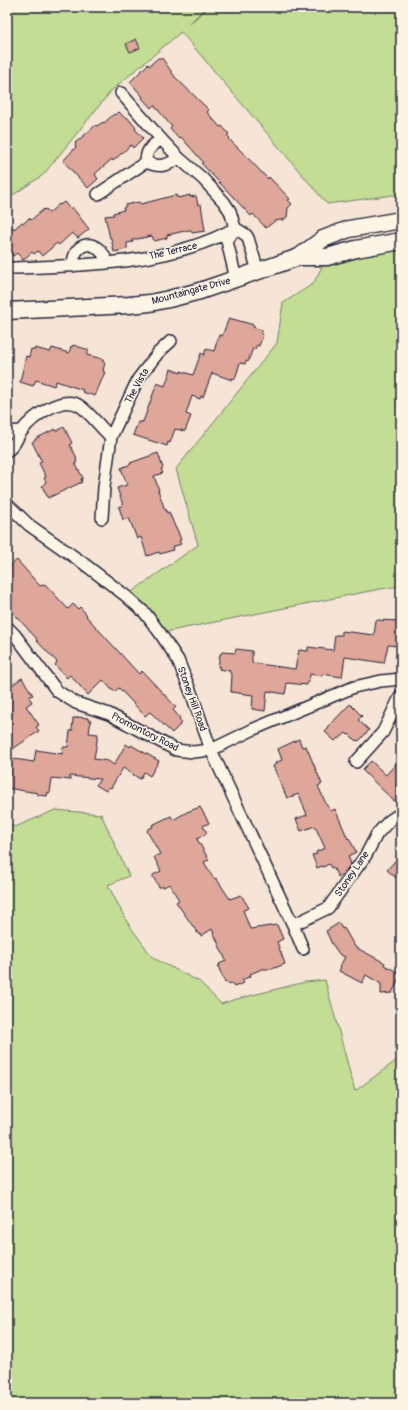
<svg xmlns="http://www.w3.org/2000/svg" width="408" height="1410" font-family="Pangolin,sans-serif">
<rect width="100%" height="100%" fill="#f6e5d6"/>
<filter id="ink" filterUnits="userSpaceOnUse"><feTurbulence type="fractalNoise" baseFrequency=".025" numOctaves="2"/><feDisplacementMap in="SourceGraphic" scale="8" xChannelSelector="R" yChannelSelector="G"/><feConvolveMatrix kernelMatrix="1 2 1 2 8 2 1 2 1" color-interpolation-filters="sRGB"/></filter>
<g filter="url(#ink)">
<path fill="#c3dd94" stroke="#728068" d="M7,7H206L189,24L209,7H401V194L327,204L181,32L112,90L43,175L7,199Z
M401,241V586L380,589L160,633L126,596L198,545L176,469L277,343L283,303L313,284L327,257Z
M55,810L101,814L129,876L108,885L127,922L153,958L200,982L221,1004L233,1000L305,982L325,980L355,1091L401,1057V1403H7V823L15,827Z"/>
<path fill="#dfa69a" stroke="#22223b" d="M136,39L140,48L130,52L126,44Z
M158,58H162L175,77L209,110L207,112L220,127L222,126L229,134L227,135L230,138L229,139L241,151L268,179L269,177L290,199L288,200L292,204L288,208L287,217L283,220H279L277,221L276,220L266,228L253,214L251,216L201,163L203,162L181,137L179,139L170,129L172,127L154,105L151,108L142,98L143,97L130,82L148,64L149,66Z
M119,112L125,118L127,117L136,128L135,129L143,138L133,148L131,145L113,161L112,159L95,174L98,179L88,188L63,161L76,147L75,145L76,144L75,143L87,133L96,125L97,126L103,122L104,123L114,114L115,115Z
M176,195V197H179V198L190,195V197L196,196L198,205L201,204L205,231L192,233L191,230H189L167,235V238L154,241L152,236L132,240L133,242L127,243V249L114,252L111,238H110L105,216L114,215L113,213L124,210L123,208L125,207V205L139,202L141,204Z
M64,202L70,209L72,207L89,229L78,238L72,233L59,245L57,243L42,256L38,251L34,254L32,252L23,260L17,253L13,256L7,248V220L14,229L22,222L24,223L29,218L31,220L44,209L45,210L46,209L49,213L59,204L60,205Z
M229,318L254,325L253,327L262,330L261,334L263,335L259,346L257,345L255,349L253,348L248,362L246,361L245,364L240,363L235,379L232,378V380L212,373L203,397L201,396L200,399L192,396L186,414L191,416L185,431L175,429L170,443L168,442L167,446L133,435L138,422L141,423V421L143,422L157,383L165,386L171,369L181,373V371L193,375L201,353L204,355L206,349L214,351L219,335L222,336Z
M73,345L89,350L87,355L103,359L102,361L105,362L103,371L105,372L95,396L82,392L83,390L56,381L54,386L36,380L33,386L20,382L26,356L29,357L31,349L35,350V348L50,352L52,348L69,353L71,346L72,347Z
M64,427L72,443L70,445L77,458L76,459L77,462L75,463L83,478L81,479L82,482L48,498L42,486L46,482L44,478L46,477L39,463L42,461L41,460L32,442L36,440L35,439L55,429L56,431Z
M158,453L163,468L161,469L163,473L154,476L159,490H158L165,510L166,509L167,513L169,512L176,529H177L181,540L179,541L181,544L172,547L173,550L160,554L159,552L147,556L141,537L137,539L129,518L123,520L119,507L123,505L117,488L127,485L121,468L131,464L130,463Z
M17,560L40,586L45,584L68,609L73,604L78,609L80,607L87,615L86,616L139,674L142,671L176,707L173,710L180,718L179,719L182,723L172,733L150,712L145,716L119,688L115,691H113L103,680L88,695L70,675L67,678L55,665L57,662L36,640L37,639L7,606V568Z
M376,620L401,621V642H400L399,646L388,645L384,663L345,657L342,677L322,674V676L310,674L309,682H307V685L287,683L285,694L267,691L265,711L252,709L253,695L231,692L232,674L230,673V671L219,669L220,667H218L220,654H221L222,652L235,653L236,649L252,651V663L295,669L299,650L308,651V647L333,650L335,635H342V631L374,635Z
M22,678L33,695L29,697L32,702L26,706L39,725L36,727L39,731L7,753V688Z
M350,704L362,716L358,720L369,730L359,741L357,740L356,741L349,734L348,735L346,733L339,739L338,738L335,741L325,732L329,728L328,727Z
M77,717L88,718V720H91L89,733L98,734L94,759L108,761L114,765L126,744L130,747L131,745L159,761L150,776L144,772L140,779L123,768L111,788L109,787L106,791L96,785L100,779L70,776V780L52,778L50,793L48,792L47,796L38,795V793L7,788V758L34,762L36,750L62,754L63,747H68L70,731H72L73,718H77Z
M299,739L302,747L306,746L322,784L318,786L327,806H328L331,811L335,809L348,839L349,838L356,852L348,856L351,864L343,874L338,877L333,867L331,868L329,864L323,867L322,866L317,868L312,855L317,854L316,852L325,848L315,826L301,831L296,819L307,815L299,794L287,798L273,766L276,764L275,763L282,760L278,749Z
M401,758V796L395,802L362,770L371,761L386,775Z
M200,807L209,823L203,826L207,833L197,839L209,860L204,862L214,879L216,878L230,899L241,895L249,908L243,910L250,929L277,925L283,939L277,942L285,964L272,969H262L250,974L251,976L242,980L244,983L234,987L232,983L228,984L227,982L225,983L218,966H220L219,964L226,961L212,929L201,936L200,934L199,935L176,902L179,900L169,884L164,887H159L153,877V875L161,871L154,857L160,854L147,831L148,829L153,827L152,825L171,816L173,820L187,812Z
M401,854V882L387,870Z
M339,923L342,929L344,928L355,947L385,963L384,965L401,974L392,993L381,994V984L366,975L362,983L339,971L341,967L340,966L345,957L340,955L332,944L326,931Z"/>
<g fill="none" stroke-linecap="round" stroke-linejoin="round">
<defs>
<path id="street" d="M121,93L161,139L179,158L203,179L224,202L230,211L235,228L246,235L248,238L258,271
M146,162C146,149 152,146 161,139
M98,194L146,162C160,168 166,166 179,158
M235,229L227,241L236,279
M73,266C73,240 98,237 107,262
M11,268C82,266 173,264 235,228
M7,432L22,431
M7,451C16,445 15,440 21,432C32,417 62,394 80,406C89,412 102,429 111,437
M7,504L29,525L83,563L126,596L145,613L160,633L178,660L192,695L211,750L293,925L303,949
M102,518L104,487L111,437L138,379L158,353L171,341
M7,627L15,635L57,691L76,703L109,714L176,750L193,752L211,750L254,729L354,687L381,681L401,679
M356,762L383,732L401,695
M293,925L328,908L366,855L377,834L389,821L401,813"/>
<path id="secondary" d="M299,257H327L356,249L401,241
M7,311L129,305L150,303L169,299L200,291L299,257L323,239L349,229L401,220"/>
</defs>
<use href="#street" stroke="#22223b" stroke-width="14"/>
<use href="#secondary" stroke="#22223b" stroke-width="19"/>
<use href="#street" stroke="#fcf5e5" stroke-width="11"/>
<use href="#secondary" stroke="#fcf5e5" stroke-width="16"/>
</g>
</g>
<g text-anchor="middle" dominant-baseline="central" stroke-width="3" stroke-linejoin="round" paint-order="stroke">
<g font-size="10" fill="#22223b" stroke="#fcf5e5">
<text transform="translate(173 251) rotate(-13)">The Terrace</text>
<text transform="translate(191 291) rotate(-15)">Mountaingate Drive</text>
<text transform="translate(137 386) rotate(-61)">The Vista</text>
<text transform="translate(192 699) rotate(70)">Stoney Hill Road</text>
<text transform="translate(145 732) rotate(27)">Promontory Road</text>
<text transform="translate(352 874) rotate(-56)">Stoney Lane</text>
</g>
</g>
<rect width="408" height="1410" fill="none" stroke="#fcf5e5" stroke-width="24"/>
<rect x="12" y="12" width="384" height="1386" fill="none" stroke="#22223b" stroke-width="1.5" filter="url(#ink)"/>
</svg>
